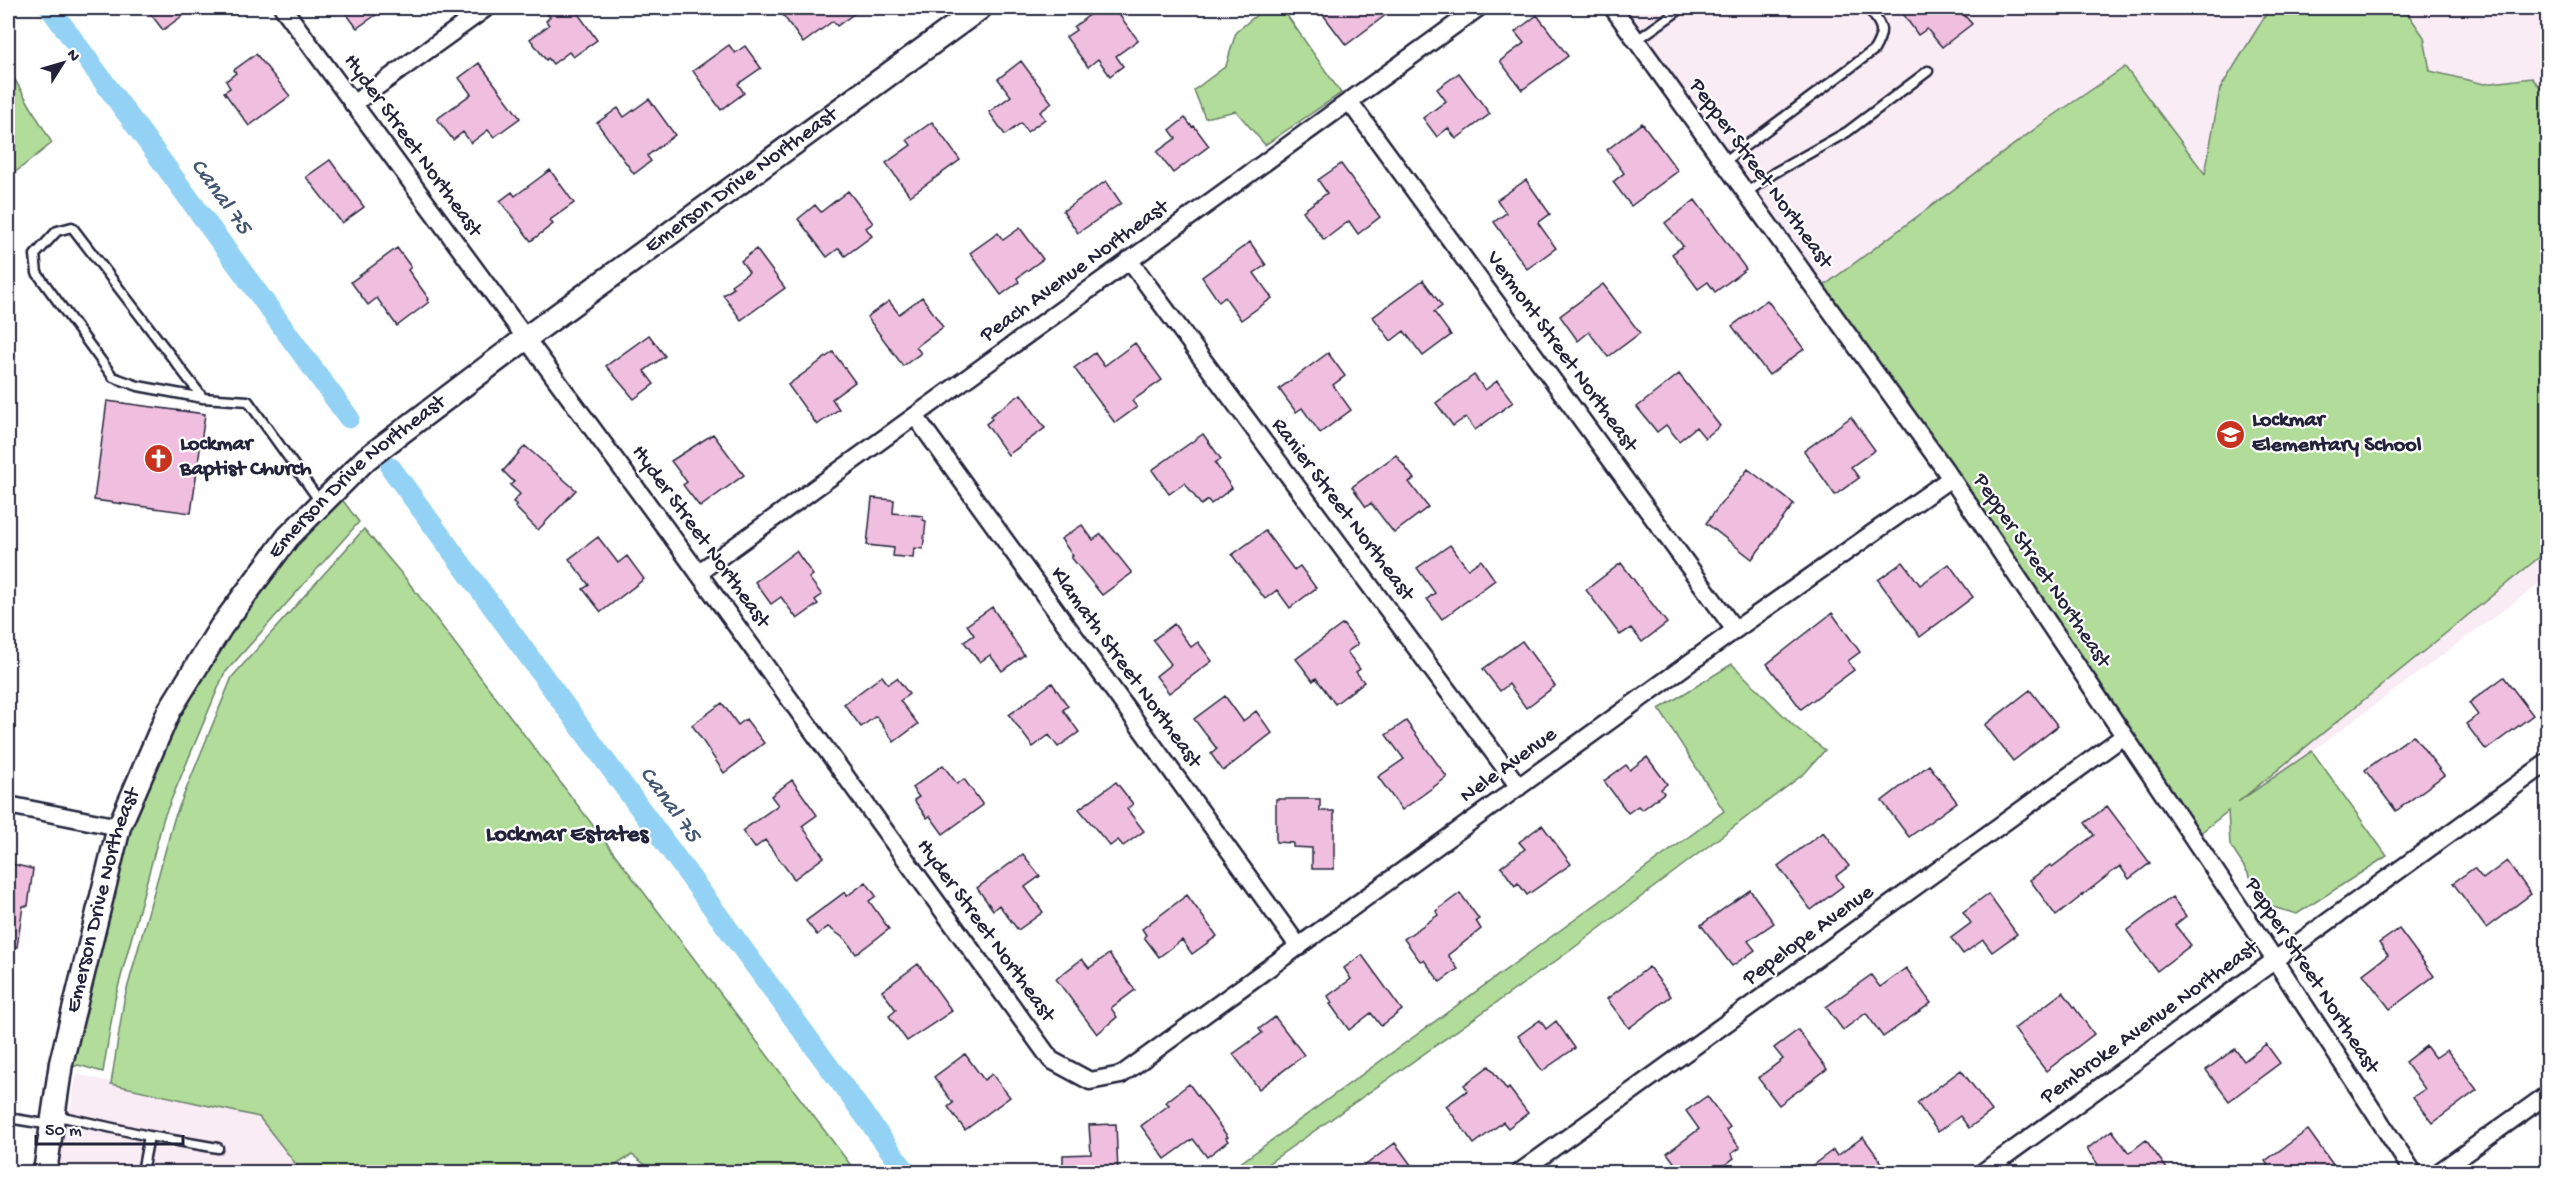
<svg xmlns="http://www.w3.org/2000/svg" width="2555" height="1180" font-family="'Gochi Hand',sans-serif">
<rect width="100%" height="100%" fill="#fff"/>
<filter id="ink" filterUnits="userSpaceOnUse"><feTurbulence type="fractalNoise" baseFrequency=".0167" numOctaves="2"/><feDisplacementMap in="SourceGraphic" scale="12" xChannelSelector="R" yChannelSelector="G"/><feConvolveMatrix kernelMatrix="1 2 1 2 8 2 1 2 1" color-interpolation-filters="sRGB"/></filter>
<g filter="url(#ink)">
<path fill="#faecf5" d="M1613,8H2547V578L2193,839Z
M77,1074L259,1117L302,1172H57Z"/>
<path fill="#b1dc99" stroke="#6a7f6a" stroke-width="1.5" d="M1265,8H1282L1341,93L1265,145L1236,111L1205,118L1194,90L1226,66L1236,32Z
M2270,8H2404L2424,37L2430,71L2484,84L2532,78L2548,96L2547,551L2238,802L2312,751L2387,856L2297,914L2269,906L2230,845L2228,811L2193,839L1817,291L2047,120L2125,67L2205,174L2220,89Z
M8,68L52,143L8,178Z
M341,498L359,522L224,674L164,817L115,999L103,1072L78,1065L71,1068L129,829L179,715L230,632L296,543Z
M364,529L406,579L856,1172H655L632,1155L605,1172H302L259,1117L111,1084L124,1000L174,819L232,677Z
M1732,664L1794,726L1825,750L1805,773L1567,953L1256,1172H1228L1724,811L1659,709Z"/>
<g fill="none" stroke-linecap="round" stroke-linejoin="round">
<path stroke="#93d2f4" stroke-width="21" d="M50,8L349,418
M391,468L906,1172"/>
</g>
<path fill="#f0bfdf" stroke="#22223b" stroke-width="1.5" d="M146,8H193L163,30Z
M342,8H386L357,28Z
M543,8H574L597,40L573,57L569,52L553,64L548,58L546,60L530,39L549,25L546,21L550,17Z
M778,8H862L837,26L833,21L803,43Z
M1094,8H1114L1138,40L1116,56L1123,66L1110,76L1098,59L1088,67L1066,37L1076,30L1074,27L1088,16L1086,14Z
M1318,8H1395L1346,45Z
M1899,8H1958L1972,24L1942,47L1927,29L1918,35Z
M1537,15L1568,56L1522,90L1500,61L1524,43L1515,32Z
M729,45L735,53L745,46L761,68L738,84L744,93L721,110L693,71Z
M256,54L290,96L249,126L224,92L230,88L226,81L236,73L234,70Z
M1021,61L1052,103L1040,112L1045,119L1027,132L1021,123L1005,135L989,112L1011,96L998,79Z
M479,63L520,118L494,137L488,130L471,143L463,132L453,140L437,119L471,94L459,78Z
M1459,73L1490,114L1456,139L1448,128L1437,137L1423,118L1446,101L1437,89Z
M649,99L675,135L647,156L651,161L634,174L597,123L618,108L624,117Z
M1185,118L1192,127L1194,126L1209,146L1173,173L1157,152L1176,138L1170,130Z
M932,122L960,160L910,196L886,163L911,145L907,140Z
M1642,123L1678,171L1631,206L1613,182L1624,173L1607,150Z
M330,160L364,207L342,223L306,177Z
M1341,164L1380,217L1358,234L1349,221L1324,240L1303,211L1327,193L1318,180Z
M550,170L574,203L550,220L553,224L531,241L500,201L512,192L515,196Z
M1526,180L1550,214L1538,223L1556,248L1527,269L1494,222L1506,213L1497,200Z
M1106,181L1121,203L1078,233L1063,211Z
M848,191L873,223L866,228L872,236L845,256L839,248L827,257L798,219L815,205L821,212Z
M1695,200L1746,269L1715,292L1708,282L1698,289L1672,254L1683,246L1665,223Z
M1020,228L1043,259L1017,278L1019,282L1001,295L970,253L998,233L1003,240Z
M1250,242L1266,265L1254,273L1272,298L1241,320L1225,297L1219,302L1202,277Z
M397,248L411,267L408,270L429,299L427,300L429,302L397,326L377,298L368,305L351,282Z
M756,249L785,288L741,320L723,295L734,288L731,285L749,272L741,261Z
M1423,280L1442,306L1434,312L1451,335L1423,356L1404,331L1391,341L1373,317Z
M1603,284L1640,333L1608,357L1589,332L1578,341L1560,316Z
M922,297L943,327L916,347L921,353L903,366L867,317L889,301L899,314Z
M1767,300L1804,349L1769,375L1732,326Z
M649,335L665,356L644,371L654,384L634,399L606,366Z
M1135,343L1162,380L1132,401L1137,407L1115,423L1074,368L1095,353L1104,366Z
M833,352L855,382L832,399L839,409L817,425L788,385Z
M1328,353L1345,376L1333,385L1351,410L1320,433L1302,408L1296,412L1279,389Z
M1679,374L1720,426L1705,438L1696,427L1679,441L1666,425L1657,432L1637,407Z
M1474,375L1485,390L1497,381L1513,402L1475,430L1466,417L1453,426L1436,403Z
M1021,394L1045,428L1008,455L986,424L992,419L990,416Z
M107,401L205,414L191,513L94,500Z
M1851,417L1875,450L1851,467L1859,478L1835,495L1804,451Z
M713,434L744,475L700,507L683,485L687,482L671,461Z
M1203,434L1221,459L1215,463L1232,488L1211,504L1208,500L1201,505L1185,483L1169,494L1152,470Z
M525,446L576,490L538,530L515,507L517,505L513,502L520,494L510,485L514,482L503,471Z
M1396,455L1414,479L1409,482L1428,507L1394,533L1371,503L1366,507L1352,487Z
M1748,469L1794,504L1752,559L1706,523Z
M872,498L894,500L893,513L923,516V520L926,521L923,549L914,548L913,558L893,556L894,548L867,545Z
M1082,525L1093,540L1101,534L1132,573L1102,595L1071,557L1073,556L1061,539Z
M1265,531L1294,570L1300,566L1316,588L1290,608L1277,590L1265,599L1232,555Z
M598,537L618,563L627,556L644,579L601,612L583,589L589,585L569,559Z
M1450,545L1468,569L1481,560L1495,580L1442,619L1427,599L1435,593L1417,568Z
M796,551L813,575L809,578L822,595L815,600L818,604L797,619L781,597L771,604L755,582Z
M1903,562L1920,585L1949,564L1973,597L1920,637L1878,580Z
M1621,563L1667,623L1642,642L1631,628L1620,635L1586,590Z
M992,607L1024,655L1002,671L990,655L980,662L964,642L974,635L967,625Z
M1832,613L1860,652L1848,661L1854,670L1801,709L1767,664Z
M1174,624L1191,647L1198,642L1212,661L1169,693L1156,676L1171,664L1153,640Z
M1343,624L1358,644L1347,652L1360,669L1356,672L1364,682L1335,704L1316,678L1313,681L1296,659Z
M1522,641L1555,686L1526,708L1509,684L1500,691L1483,669Z
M882,676L888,684L897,678L909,694L900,701L918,724L894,742L876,716L861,727L844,704Z
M2504,677L2533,715L2486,750L2466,724L2478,715L2469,703Z
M1052,683L1068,706L1063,710L1079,732L1058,747L1049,735L1033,747L1009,715Z
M2030,690L2058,726L2013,761L1985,725Z
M1225,696L1243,721L1256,711L1272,733L1223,771L1211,754L1217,749L1194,719Z
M722,703L738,725L746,719L764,743L724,773L692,725Z
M1406,721L1447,777L1402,810L1378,777L1404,759L1386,735Z
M2413,735L2444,775L2396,811L2365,770Z
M1647,757L1667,784L1661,789L1664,793L1642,810L1638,806L1628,813L1604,781L1626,765L1630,770Z
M943,765L957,784L964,779L983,805L943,834L930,816L927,818L914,800L919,797L912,788Z
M1929,765L1957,802L1909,837L1882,801Z
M792,780L817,815L802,826L824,857L794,879L765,840L755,848L742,831L778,805L771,796Z
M1116,782L1133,804L1127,809L1144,831L1123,846L1118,840L1110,846L1079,809Z
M1276,799H1320V811H1334V869H1312V848L1293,847V843L1276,842Z
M2107,806L2150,863L2129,879L2120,866L2056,916L2030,880L2050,865L2052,867L2094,835L2085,823Z
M1542,825L1571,864L1527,895L1518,883L1515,886L1501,867L1525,849L1519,842Z
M1823,832L1849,866L1836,876L1843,886L1811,910L1778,866Z
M1023,854L1040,876L1025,887L1043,912L1018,930L999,905L993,910L977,888Z
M2507,861L2531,894L2486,928L2453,883L2474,868L2483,879Z
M8,863L33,869L28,906H23L17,947L8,946Z
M866,882L876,896L869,901L889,929L856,954L845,939L828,927L817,935L806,921L845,892L847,896Z
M1750,890L1774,923L1748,941L1755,950L1732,966L1701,925Z
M1460,893L1479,919L1476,921L1481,929L1448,955L1458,969L1440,982L1424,960L1420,961L1404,939L1438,915L1436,911Z
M1988,894L2017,934L1992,952L1983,940L1963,954L1951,938L1971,923L1963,912Z
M1187,895L1217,936L1192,954L1182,940L1159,957L1144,937L1146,935L1142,929Z
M2172,897L2186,916L2175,925L2191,945L2157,971L2127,931Z
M2399,929L2434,976L2390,1009L2363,974L2388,955L2379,943Z
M1109,954L1135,990L1111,1008L1117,1017L1097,1034L1056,979L1082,959L1089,968Z
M1362,955L1402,1010L1381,1026L1371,1013L1349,1030L1330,1004L1332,1003L1328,996L1351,979L1344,968Z
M918,964L952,1011L907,1041L889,1016L896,1010L882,991Z
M1649,967L1671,996L1629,1028L1607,999Z
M1906,968L1931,1003L1883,1037L1866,1013L1843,1030L1826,1007L1871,975L1880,987Z
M2063,992L2094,1034L2046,1071L2014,1029Z
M1275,1017L1304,1055L1259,1089L1233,1054L1262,1033L1259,1029Z
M1540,1020L1546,1029L1556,1021L1575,1048L1542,1071L1518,1036Z
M1798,1030L1827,1069L1779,1105L1758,1078L1783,1059L1774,1048Z
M2266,1044L2280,1063L2229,1101L2206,1070L2235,1049L2244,1061Z
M2426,1046L2435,1058L2447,1050L2477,1090L2433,1123L2413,1097L2425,1089L2405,1062Z
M965,1054L984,1080L992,1074L1010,1097L965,1130L948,1107L953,1103L934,1077Z
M1489,1066L1507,1090L1509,1088L1528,1113L1508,1128L1503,1122L1474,1144L1446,1106L1468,1090L1464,1085Z
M1961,1070L1992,1111L1969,1128L1960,1116L1938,1132L1917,1103Z
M1189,1084L1228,1137L1226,1138L1228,1141L1207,1157L1193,1139L1165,1159L1141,1126L1169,1105L1166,1102Z
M1707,1096L1730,1127L1726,1130L1740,1148L1731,1154L1734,1158L1714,1173H1682L1667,1153L1699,1129L1686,1111Z
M1116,1124L1118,1173H1063V1155L1091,1154L1089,1125Z
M2112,1130L2129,1153L2146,1140L2170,1173H2104L2087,1149Z
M2308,1130L2339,1173H2273L2265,1161Z
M1863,1137L1883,1164L1871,1173H1802L1833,1150L1837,1156Z
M1395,1143L1417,1173H1355Z"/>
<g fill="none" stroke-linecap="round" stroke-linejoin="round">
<defs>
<path id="lane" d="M1637,40L1682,8
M1724,162L1874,50C1886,29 1882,26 1868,8
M1746,193L1774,173L1847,132L1928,71
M203,398L72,227L57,231L35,255L37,273L113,377L138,386L203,398L248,401L321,503
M54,1115L149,1136L142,1172
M8,1118L51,1125
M149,1136L218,1148"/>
<path id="street" d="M283,8L675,541L1046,1053L1051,1060L1090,1081L1121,1075L1735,630L1951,478
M1613,8L1951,478L2275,960L2413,1172
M1349,101L1735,630
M353,104L486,8
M1129,260L1519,787
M915,416L1299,947
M698,573L1478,8
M8,805L119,827
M1520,1172L2124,736
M1983,1172L2548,762
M2439,1172L2548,1094"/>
<g id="secondary">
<path id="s1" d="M45,1172L61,1063L119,827L169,711L221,627L288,537L366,459L526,338L980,8"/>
</g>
</defs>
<use href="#lane" stroke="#22223b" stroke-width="13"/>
<use href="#street" stroke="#22223b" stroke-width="21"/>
<use href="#secondary" stroke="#22223b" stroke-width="27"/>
<use href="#lane" stroke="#fff" stroke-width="8"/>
<use href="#street" stroke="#fff" stroke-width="16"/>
<use href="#secondary" stroke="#fff" stroke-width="22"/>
</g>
</g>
<defs>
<symbol id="school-disc" viewBox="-11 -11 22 22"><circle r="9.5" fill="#c8321e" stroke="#fff"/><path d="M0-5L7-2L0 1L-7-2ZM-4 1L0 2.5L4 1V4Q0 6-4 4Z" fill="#fff"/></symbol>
<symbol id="church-disc" viewBox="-11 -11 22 22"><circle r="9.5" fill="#c8321e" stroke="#fff"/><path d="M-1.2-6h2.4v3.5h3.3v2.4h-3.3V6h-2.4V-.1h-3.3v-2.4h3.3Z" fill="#fff"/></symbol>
</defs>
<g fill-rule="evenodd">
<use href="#school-disc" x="2214" y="418" width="33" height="33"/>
<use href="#church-disc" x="142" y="442" width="33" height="33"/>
</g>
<g text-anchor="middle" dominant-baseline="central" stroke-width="4.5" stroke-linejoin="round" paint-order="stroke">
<g font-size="22" fill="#22223b" stroke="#fff">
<text transform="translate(412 146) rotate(54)">Hyder Street Northeast</text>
<text transform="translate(1760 174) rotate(54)">Pepper Street Northeast</text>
<text stroke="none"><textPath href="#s1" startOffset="1268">Emerson Drive Northeast</textPath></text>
<text transform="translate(1075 272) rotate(-36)">Peach Avenue Northeast</text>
<text transform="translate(1561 352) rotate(54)">Vermont Street Northeast</text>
<text stroke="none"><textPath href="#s1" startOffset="782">Emerson Drive Northeast</textPath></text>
<text transform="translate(1342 510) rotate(53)">Ranier Street Northeast</text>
<text transform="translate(700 537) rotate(54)">Hyder Street Northeast</text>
<text transform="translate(2041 571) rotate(56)">Pepper Street Northeast</text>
<text transform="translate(1125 668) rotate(54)">Klamath Street Northeast</text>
<text transform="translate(1509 766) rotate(-36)">Nele Avenue</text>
<text stroke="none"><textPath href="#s1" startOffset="278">Emerson Drive Northeast</textPath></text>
<text transform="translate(985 931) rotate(54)">Hyder Street Northeast</text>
<text transform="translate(1809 936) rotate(-36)">Pepelope Avenue</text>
<text transform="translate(2311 976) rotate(57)">Pepper Street Northeast</text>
<text transform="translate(2150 1023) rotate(-36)">Pembroke Avenue Northeast</text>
</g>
<g font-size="22" font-weight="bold" fill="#22223b" stroke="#fff" text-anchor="start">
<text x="2252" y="421">Lockmar<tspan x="2252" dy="25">Elementary School</tspan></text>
<text x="180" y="445">Lockmar<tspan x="180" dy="25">Baptist Church</tspan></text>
</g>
<g font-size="24" font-style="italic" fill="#445772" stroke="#fff">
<text transform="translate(220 197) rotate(54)">Canal 75</text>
<text transform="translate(669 805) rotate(54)">Canal 75</text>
</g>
<g font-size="24" font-weight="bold" fill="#22223b" stroke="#fff">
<text x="567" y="835">Lockmar Estates</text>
</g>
</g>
<rect width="2555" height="1180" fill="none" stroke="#fff" stroke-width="30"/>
<rect x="15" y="15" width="2525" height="1150" fill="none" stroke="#22223b" stroke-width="2" filter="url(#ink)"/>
<g transform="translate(63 63) rotate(53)" stroke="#ffffff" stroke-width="4.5" paint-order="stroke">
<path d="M0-4.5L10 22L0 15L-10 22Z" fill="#22223b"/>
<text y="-9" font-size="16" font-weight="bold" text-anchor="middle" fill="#22223b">N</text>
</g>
<path d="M36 1135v9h147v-9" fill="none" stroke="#22223b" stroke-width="3"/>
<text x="45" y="1135" font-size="18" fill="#22223b" stroke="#ffffff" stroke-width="4.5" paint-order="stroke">50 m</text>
</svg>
